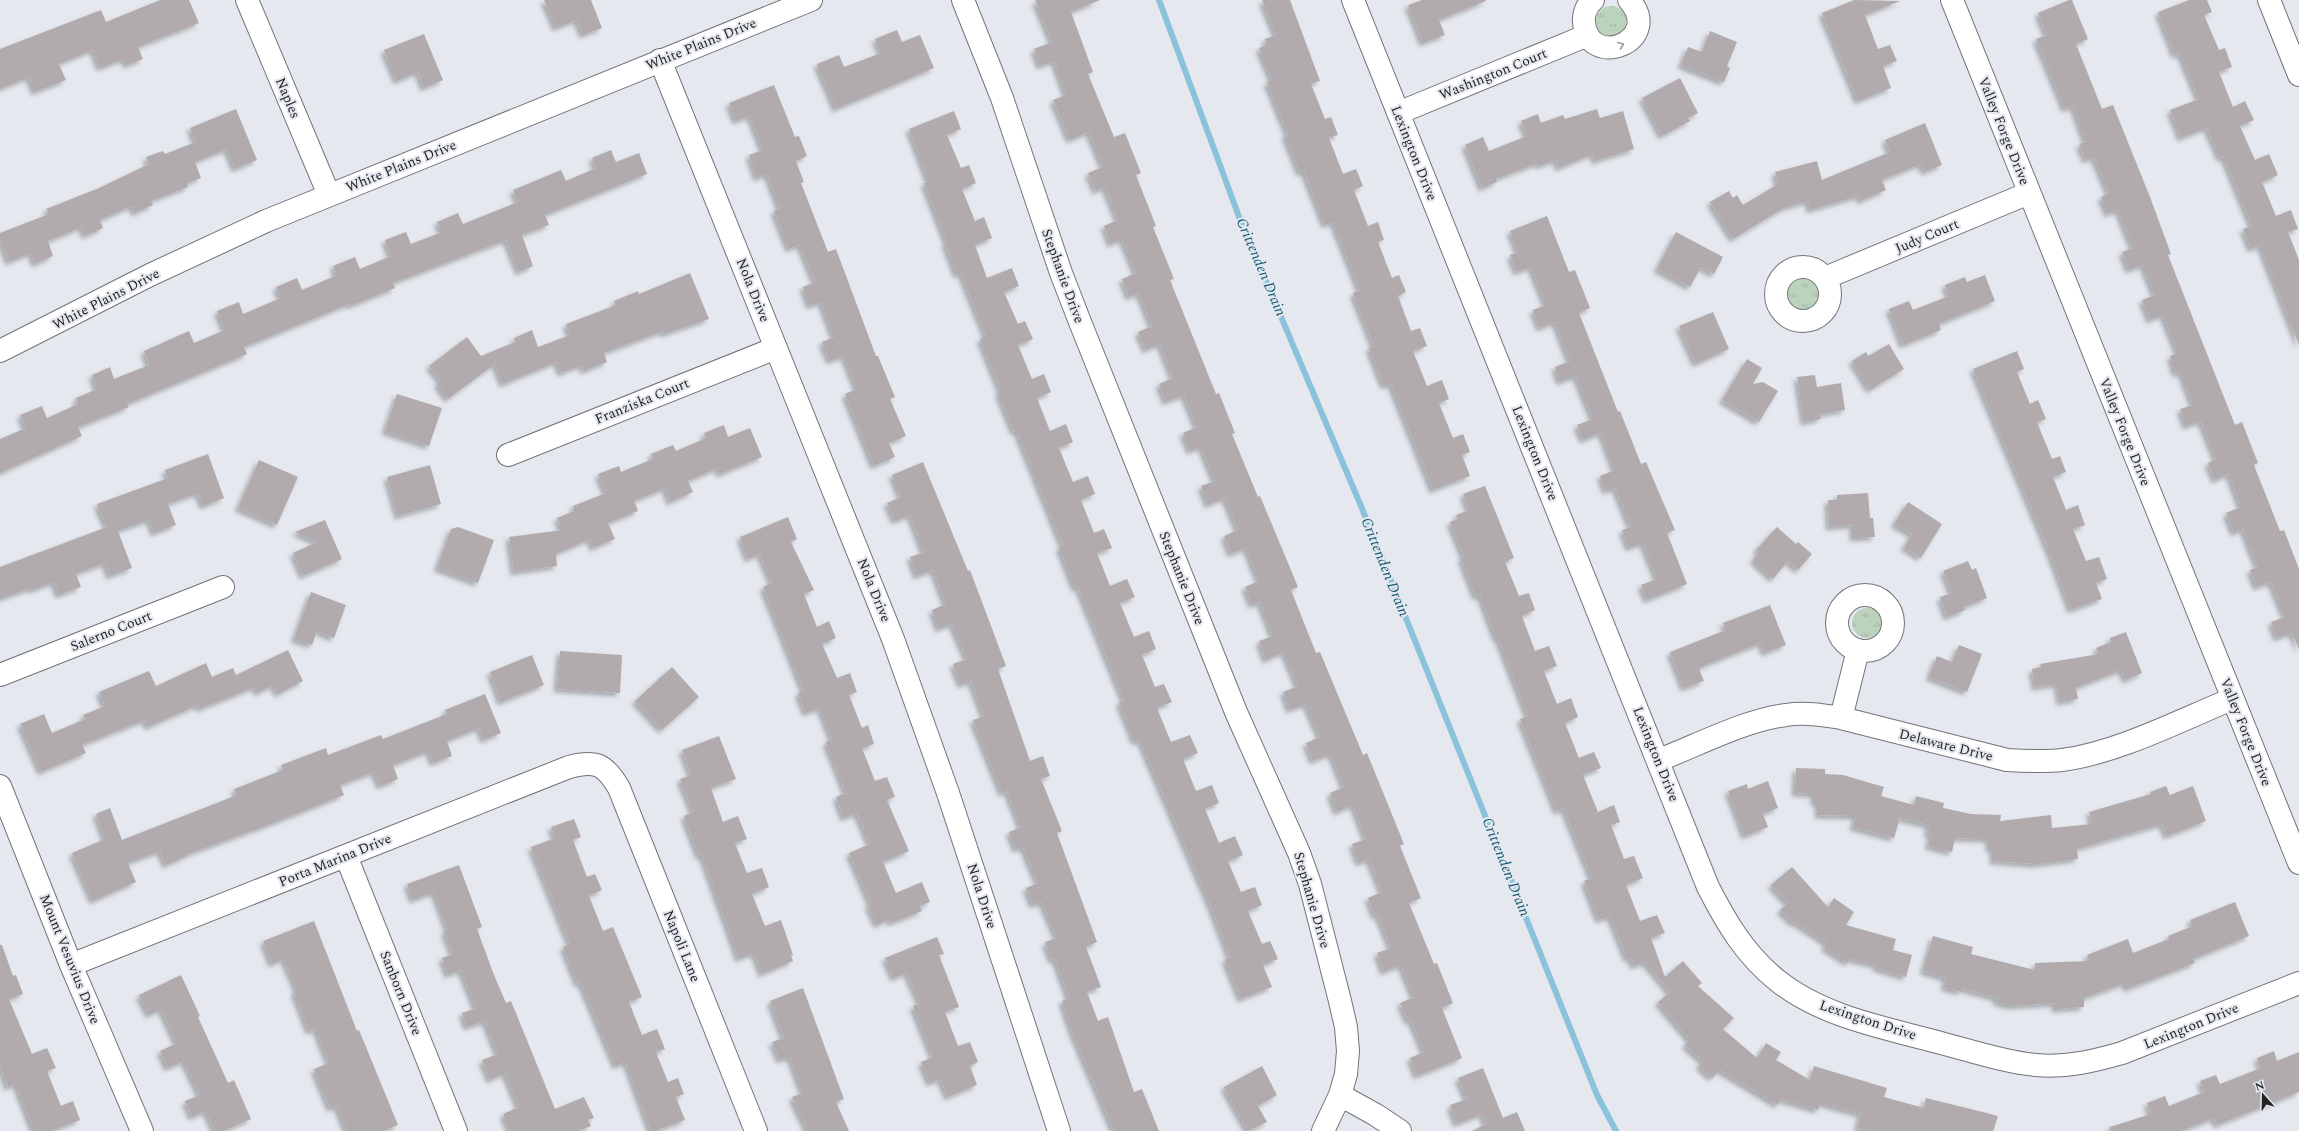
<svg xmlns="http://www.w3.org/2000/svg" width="2299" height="1131" font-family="Spectral,serif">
<defs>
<pattern id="grass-tufts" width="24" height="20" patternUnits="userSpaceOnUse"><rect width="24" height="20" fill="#bcd3bb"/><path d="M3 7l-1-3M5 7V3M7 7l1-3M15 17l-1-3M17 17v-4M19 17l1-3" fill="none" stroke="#a1b5a1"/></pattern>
<filter id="shadow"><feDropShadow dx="-3.5" dy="3.5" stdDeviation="2" flood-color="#0004"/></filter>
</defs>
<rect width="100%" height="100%" fill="#e5e8ee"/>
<path fill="url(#grass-tufts)" d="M1596 21a15 15 0 1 1 30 0a15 15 0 1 1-30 0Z
M1788 294a15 15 0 1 1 30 0a15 15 0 1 1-30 0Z
M1852 623a15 15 0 1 1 30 0a15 15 0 1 1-30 0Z"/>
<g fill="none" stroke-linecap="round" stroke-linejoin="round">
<path stroke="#8bc2db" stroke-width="6" d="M1159,0L1241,222L1361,506L1597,1095L1616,1131"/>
</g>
<path fill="#b1abae" filter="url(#shadow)" d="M160,0H189L199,23L138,47L143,59L127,65L124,59L100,68L93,50L59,64L66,80L35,92L29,77L0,89V49L101,10L106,22Z
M544,0H591L602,28L583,35L577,20L556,28Z
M1035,0H1100L1071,12L1093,72L1088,74L1114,137L1125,133L1141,173L1136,175L1156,226L1153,227L1174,279L1170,280L1216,394L1219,393L1235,433L1232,434L1258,497L1260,496L1298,587L1291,590L1316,653L1320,652L1363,755L1367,753L1404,844L1400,846L1421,898L1409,903L1434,964L1437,963L1453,1003L1442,1008L1462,1058L1417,1076L1410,1058L1424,1052L1411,1020L1408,1021L1400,1003L1414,997L1401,965L1384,972L1377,953L1391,948L1378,915L1375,916L1368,898L1382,892L1369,859L1359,863L1352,844L1366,839L1353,805L1337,812L1330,793L1344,787L1331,754L1313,761L1306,743L1320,737L1306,704L1290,710L1283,692L1298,686L1284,652L1266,660L1259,641L1273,636L1260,602L1252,605L1245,587L1259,581L1246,548L1231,554L1224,536L1238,530L1225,498L1208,505L1201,486L1215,481L1201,447L1190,451L1183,433L1197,427L1184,395L1166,402L1159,384L1173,378L1160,344L1146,350L1138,332L1152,326L1139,293L1129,297L1122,279L1136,273L1122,239L1111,244L1104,226L1118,220L1105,187L1096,191L1088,173L1103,167L1089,132L1070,140L1053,100L1066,95L1054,61L1040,66L1034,49L1052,42Z
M1262,0H1290L1320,81L1311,84L1325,119L1331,117L1338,135L1329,138L1343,174L1356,169L1363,186L1354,190L1368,226L1378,222L1384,240L1378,242L1392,278L1399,275L1406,292L1398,296L1411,331L1420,328L1427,346L1413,351L1427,386L1442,380L1449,399L1439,403L1453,438L1463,434L1470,452L1462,455L1470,476L1433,490L1391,384L1384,386L1369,348L1374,346L1353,293L1360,290L1333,222L1325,225L1304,171L1300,173L1285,135L1288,134L1267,82L1272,80L1259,48L1267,45L1265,39L1276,35Z
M1422,0H1486V1L1439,20L1445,35L1423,43L1408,5Z
M1854,0L1900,1L1865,15L1878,49L1890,45L1897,61L1883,66L1891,88L1858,101L1822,13Z
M2069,0H2072L2088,39L2076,44L2102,109L2113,105L2150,197L2171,254L2168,255L2235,425L2242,422L2258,463L2254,465L2280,531L2284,530L2299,569V649L2292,633L2277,638L2271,622L2285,617L2271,582L2257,587L2250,570L2258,567L2243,529L2234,533L2226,513L2241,507L2229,474L2215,480L2208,463L2216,459L2201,421L2186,426L2180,409L2193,405L2181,372L2176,374L2170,356L2178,353L2163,315L2150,320L2142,300L2155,295L2143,265L2129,270L2122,252L2133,248L2118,210L2108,214L2101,197L2109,193L2094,157L2086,160L2079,144L2086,142L2073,106L2065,109L2036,39L2047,35L2038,13Z
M2189,0H2207L2212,12L2204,15L2219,50L2225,48L2232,67L2219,72L2233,107L2245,101L2254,120L2240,126L2255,160L2269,154L2278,175L2262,182L2276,216L2291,210L2298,229L2288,232L2299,260V345L2260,245L2251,249L2243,229L2252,226L2224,157L2220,158L2207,128L2181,138L2170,110L2199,99L2180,53L2175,55L2158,12Z
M897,30L902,42L920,35L934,68L836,109L817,64L839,55L844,67L881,53L875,39Z
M1710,31L1737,42L1727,66L1730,68L1724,82L1681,65L1688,47L1702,52Z
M424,34L443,80L424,88L418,72L397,81L384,50Z
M1680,78L1698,113L1688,118L1690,121L1662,136L1642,98Z
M774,85L795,137L799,136L807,156L796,161L804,182L801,183L828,252L836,249L876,356H878L895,397L890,399L906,436L889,443L895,457L874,466L845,394L857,389L844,356L830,361L822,342L834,337L821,302L810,306L803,287L815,282L800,245L789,249L774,211L780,208L767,174L757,178L749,155L763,150L750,116L736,121L729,103Z
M236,109L257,160L235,169L227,149L195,162L201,178L187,183L188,187L151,201L153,205L135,213L132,206L100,220L103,228L85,236L82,227L48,241L53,256L35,264L31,253L9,262L0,239V233L49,214L46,209L99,188L149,164L146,157L163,151L165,154L196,142L190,128Z
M1597,109L1600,118L1623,111L1634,149L1595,161L1593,154L1559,168L1556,160L1539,166L1538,163L1496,179L1497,182L1482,188L1465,145L1483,137L1489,151L1527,136L1521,121L1538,114L1541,123L1563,115L1565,119Z
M954,111L961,129L947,135L961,168L969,165L976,183L962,189L975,221L984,217L992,238L975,245L987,278L1012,268L1019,286L1004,292L1018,324L1025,321L1033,339L1018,345L1032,379L1044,374L1051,392L1037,398L1050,431L1066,424L1073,442L1059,448L1073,482L1088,476L1095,494L1081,500L1094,533L1104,529L1112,548L1097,553L1110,586L1127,579L1135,597L1120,603L1134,637L1149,631L1156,649L1142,655L1155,687L1164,684L1172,702L1157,708L1171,742L1190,735L1198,753L1183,759L1196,791L1212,785L1219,803L1205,809L1219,843L1235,836L1243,855L1228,861L1241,892L1255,887L1262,905L1248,911L1262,944L1270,941L1278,959L1263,965L1272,987L1241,999L1225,959L1230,957L1210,904L1140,740L1135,742L1119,702L1124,700L1078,587L1075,588L1059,547L1063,546L1017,431L1014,432L998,392L1001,391L980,339L986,336L961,273L957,275L945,243L947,242L924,183L929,181L909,129Z
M1925,123L1942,165L1925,172L1921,164L1882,180L1886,190L1861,201L1859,196L1810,210L1808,201L1784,208L1733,239L1710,202L1729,191L1733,198L1737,195L1743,205L1778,184L1775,172L1817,161L1822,180L1890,152L1885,140Z
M611,150L616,162L639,153L647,174L545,215L549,225L522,235L533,266L519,272L506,240L393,283L395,288L350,306L349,304L244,347L247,354L127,404L129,407L78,427L82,436L0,473V439L26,428L20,415L42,406L47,418L78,404L76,398L97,389L92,375L110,367L114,379L149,365L144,351L189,331L194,343L225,330L217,311L239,302L243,314L281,298L276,287L297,278L302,290L337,275L333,266L355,257L360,269L391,256L385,240L406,232L411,244L442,232L437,222L458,213L463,224L518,202L513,190L561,170L566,181L596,168L592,158Z
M1547,216L1569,272L1575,270L1590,308L1579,313L1618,412L1620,411L1641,464L1646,462L1675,530L1667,533L1687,584L1647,600L1641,585L1657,579L1643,543L1629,548L1622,530L1631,527L1615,488L1606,491L1600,476L1615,470L1601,433L1583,440L1577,425L1593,419L1576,376L1560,382L1555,367L1570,361L1555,322L1540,328L1533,310L1546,305L1531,267L1517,272L1510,255L1518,252L1510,231Z
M1676,232L1723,257L1714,274L1701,267L1690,287L1657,269Z
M690,273L709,319L664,334L663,331L604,353L607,362L584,371L582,365L561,373L557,362L503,384L495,364L448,399L437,384L441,381L429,366L467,337L481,356L515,342L514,338L532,330L538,347L570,335L566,324L616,305L614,301L638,291L639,294Z
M1985,275L1995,301L1939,324L1941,330L1903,345L1889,309L1909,301L1913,310L1949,296L1945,285L1965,277L1967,282Z
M1713,312L1729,349L1696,364L1679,326Z
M1889,344L1904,369L1870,390L1852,361L1866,352L1868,356Z
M2017,351L2024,369L2017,372L2030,404L2038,400L2046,419L2037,422L2052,459L2060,456L2066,472L2053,477L2066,510L2078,505L2085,525L2073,529L2086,561L2099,557L2107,579L2096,583L2102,599L2071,610L2050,553L1973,369Z
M1747,359L1762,368L1753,384L1763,382L1778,391L1759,422L1722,400Z
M1815,375L1817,387L1841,383L1845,410L1820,414L1821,419L1804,422L1797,377Z
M397,394L442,408L429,446L385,431Z
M724,425L728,437L750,428L762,457L720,474L718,468L688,481L693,492L670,502L665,488L634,501L638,511L608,523L615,539L593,548L590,539L556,554L557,566L514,572L509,537L562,530L557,518L574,511L573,506L606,493L598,474L619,466L621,472L653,459L651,454L673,445L676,451L706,438L704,433Z
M208,454L224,498L203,506L198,493L168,504L176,525L154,533L149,520L118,531L132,568L110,576L105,563L76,574L81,587L59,595L54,582L33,590L32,588L0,599V567L107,527L97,504L168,478L165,470Z
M259,460L298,477L277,525L238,508Z
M923,462L968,571L970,570L1006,666L998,669L1030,761L1043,756L1050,776L1041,779L1062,831L1057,833L1097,942L1086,947L1101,987L1087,992L1098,1021L1108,1017L1134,1092L1142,1089L1159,1131H1114L1072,1031L1062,1001L1069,998L1055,959L1052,960L1045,942L1057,938L1042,902L1033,905L1026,888L1038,883L1023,847L1016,849L1009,832L1021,827L1007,791L1002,793L973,720L984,716L971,681L961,685L953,664L967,659L952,624L939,629L932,610L946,604L933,570L917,576L910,557L924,552L910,515L895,521L887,503L901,497L892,475Z
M430,465L441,504L398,516L387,477Z
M1485,486L1514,558L1505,562L1519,596L1529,593L1535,610L1522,616L1535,651L1549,646L1557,666L1544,671L1557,704L1571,698L1578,717L1565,723L1579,758L1594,752L1601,768L1583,775L1598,812L1614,805L1620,822L1611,825L1624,859L1634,856L1643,878L1626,885L1640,921L1657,915L1665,933L1651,938L1665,977L1683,961L1702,983L1698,986L1734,1018L1723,1029L1757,1058L1766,1043L1781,1052L1776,1060L1810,1080L1814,1066L1887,1088L1884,1097L1924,1108L1926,1098L1987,1113L1998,1116L1993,1131H1868L1857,1128L1861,1114L1821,1103L1818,1110L1781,1099L1778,1105L1720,1070L1712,1078L1699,1066L1703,1061L1685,1045L1690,1040L1658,1002L1670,992L1645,962L1634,966L1630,957L1627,959L1610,916L1599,920L1584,881L1592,878L1564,809L1557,811L1520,719L1528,716L1498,638H1496L1480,595L1476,597L1461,558L1464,557L1450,522L1458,519L1456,515L1469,510L1463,494Z
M1868,493L1870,518H1873L1875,537L1853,538V525L1829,527L1828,500H1837V495Z
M1908,502L1942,524L1921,558L1904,547L1912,534L1894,524Z
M788,517L797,539L791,542L814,590L804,594L817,627L829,621L836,638L822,644L837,678L850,673L857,692L849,695L862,728L868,725L874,744L862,748L875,781L887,777L895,797L887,800L909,851L883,862L896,893L922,882L930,902L920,906L922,911L891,923L890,919L877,925L868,905L871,904L849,853L870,844L857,813L844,818L836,797L846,793L826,742L832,739L820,708L806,713L798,693L804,691L763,587L772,583L760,554L748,559L740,537Z
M325,520L342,559L303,576L293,553L317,542L295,532Z
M458,527L494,540L478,583L437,568L451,529Z
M1777,527L1796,544L1798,542L1812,554L1798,570L1788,561L1773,579L1753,560L1759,553L1756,550Z
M1968,561L1972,570L1976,568L1987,598L1964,607L1965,610L1947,617L1940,597L1952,593L1943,571Z
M311,592L346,605L334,638L317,631L312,645L294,639Z
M1770,605L1786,645L1765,653L1761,643L1708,664L1699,669L1704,681L1684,688L1670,652L1726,630L1723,623Z
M2126,632L2142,673L2126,680L2121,670L2076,688L2078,699L2060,702L2057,684L2035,687L2032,669L2041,667L2040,664L2099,654L2096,648L2111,642L2110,638Z
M1959,645L1982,654L1967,692L1929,677L1937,656L1952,662Z
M288,650L303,681L278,694L273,685L258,693L255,687L200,709L198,705L148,727L145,720L82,745L86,753L41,772L20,724L44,714L52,733L85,719L83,715L105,706L99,692L149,671L156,686L206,663L212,677L233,668L236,675Z
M560,651L622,655L620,693L557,689Z
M532,655L544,685L501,702L490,672Z
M672,667L699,697L662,730L635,701Z
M485,694L501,733L484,740L479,728L447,741L452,756L433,763L429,751L393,765L398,779L380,786L374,772L340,785L344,795L268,825L186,855L187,856L166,865L160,851L128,863L136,882L93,901L72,853L105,839L96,814L110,808L122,840L237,795L234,789L283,770L281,765L326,748L328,755L381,735L383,739L447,714L445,710Z
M719,736L736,779L711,788L723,822L738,816L747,839L735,843L747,873L762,868L769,887L752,894L765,926L781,920L793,955L791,956L793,961L762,974L754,953L739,959L702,855L699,856L684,816L693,812L680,779L691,775L682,750Z
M1796,768L1825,769V774L1843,775L1884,787L1881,796L1914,805L1916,796L1944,803L1943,808L1971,814L2001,815L2000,821L2051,815L2052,828L2092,824L2089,812L2151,794L2150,792L2166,786L2170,795L2193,786L2206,821L2167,836L2162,824L2077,849L2078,859L2036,864L1993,861V849H1989V839L1955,838L1952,852L1928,846L1931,835L1927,834L1929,825L1900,818L1894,838L1853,827L1856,816L1818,815V803H1814V794L1795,793Z
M1768,781L1778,808L1763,814L1768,827L1745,836L1728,791L1747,784L1748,789Z
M574,819L581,837L573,840L587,877L595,874L602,890L589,896L603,931L613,927L642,997L629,1002L642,1035L657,1029L665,1049L656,1052L668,1082L678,1078L684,1094L676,1097L685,1120L655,1131H651L626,1062L616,1066L581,983L578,984L563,947L570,944L531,847L555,838L551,827Z
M459,865L482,927L477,929L494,975L506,1003L511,1001L555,1109L584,1097L594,1118L588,1120L591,1126L578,1131H510L503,1114L519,1107L505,1073L490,1080L482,1060L498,1054L485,1021L467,1027L462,1013L476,1008L461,970L448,975L442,958L453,954L444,931L448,930L434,892L413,900L407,884Z
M1792,867L1828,907L1834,898L1854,912L1846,925L1896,939L1893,950L1912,955L1906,977L1876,968L1877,965L1850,959L1848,963L1824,947L1827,943L1795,922L1793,923L1780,910L1788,903L1771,885Z
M2235,902L2249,936L2193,959L2195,963L2127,989L2125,983L2084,998V1007L2055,1009V1003L2012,1006L1996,1002L1997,998L1961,988V992L1944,987L1946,978L1923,971L1933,936L1973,947L1971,954L2035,970V963L2089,961L2087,955L2128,939L2133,953L2169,939L2168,936L2193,926L2190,920Z
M314,921L357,1031L359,1030L398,1125L384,1131H347L337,1106L330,1108L314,1069L329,1063L316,1029L309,1031L294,992L297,990L284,959L272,964L263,941Z
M937,937L944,954L939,955L959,1007L945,1012L958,1046L970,1042L978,1062L970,1066L977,1085L948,1097L940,1079L930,1083L921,1062L933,1057L913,1006L920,1003L907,973L894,978L885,958Z
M0,945H2L13,976L16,975L23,994L9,999L32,1054L47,1048L56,1068L47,1071L61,1106L73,1101L80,1120L52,1131H34L16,1084L8,1087L0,1066Z
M181,975L200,1016L198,1017L228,1083L234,1080L251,1119L223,1131H215L206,1111L192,1117L185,1101L200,1095L184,1061L168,1068L160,1051L177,1043L161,1009L149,1015L139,995Z
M803,988L844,1099L836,1102L849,1131H808L792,1097L803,1093L790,1057L780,1060L772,1042L784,1038L770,1001Z
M2274,1051L2277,1061L2299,1052V1092L2217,1125L2214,1118L2181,1131H2110V1127L2151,1114L2147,1103L2165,1096L2169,1106L2204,1092L2200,1081L2216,1075L2220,1084L2261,1068L2257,1058Z
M1262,1066L1277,1095L1258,1106L1267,1122L1248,1131L1224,1087Z
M1483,1068L1503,1118L1517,1112L1525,1131H1472L1486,1124L1482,1114L1457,1124L1450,1105L1467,1099L1458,1078Z"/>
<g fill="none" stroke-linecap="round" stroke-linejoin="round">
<defs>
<path id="minor" d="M247,0L329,195
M963,0L1002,98L1061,273L1080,322L1236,712L1299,853L1310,884L1340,1001L1346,1027L1348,1051L1346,1074L1340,1095L1323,1131
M1353,0L1708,887C1726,922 1745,955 1778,981C1823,1017 1886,1028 1941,1043C1972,1051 2004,1062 2036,1065C2066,1068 2094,1061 2122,1053L2299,983
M1593,0C1587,5 1583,14 1584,22C1588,71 1665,41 1629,0
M1952,0L2299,863
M2269,0L2299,75
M660,60L893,639L948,793L1059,1131
M1398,113L1588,35
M1776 294a27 27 0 1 1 54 0a27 27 0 1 1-54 0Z
M1825,278L2029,193
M0,351L150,275L266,221L811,0
M508,455L776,348
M1837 623a28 28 0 1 1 56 0a28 28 0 1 1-56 0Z
M0,675L223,587
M1841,718L1858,650
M1659,760C1698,745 1745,720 1786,715C1804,712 1823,715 1841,718L2007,760C2025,761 2043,762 2062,760C2117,753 2181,720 2232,699
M0,786L71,965L142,1131
M346,856L456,1131
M71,965L569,767C596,760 605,764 619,788L756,1131
M1340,1095L1376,1115L1400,1131"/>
</defs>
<use href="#minor" stroke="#72747a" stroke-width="24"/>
<use href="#minor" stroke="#fff" stroke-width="22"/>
</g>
<defs><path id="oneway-chevron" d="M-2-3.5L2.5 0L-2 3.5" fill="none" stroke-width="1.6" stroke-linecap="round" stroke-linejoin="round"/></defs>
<use stroke="#9c9c9d" href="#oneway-chevron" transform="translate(1621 45) rotate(-23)"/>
<g text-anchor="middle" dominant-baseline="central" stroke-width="4" stroke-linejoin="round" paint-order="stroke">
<g font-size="14" fill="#222325" stroke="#e5e8ee">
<text transform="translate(701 44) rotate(-22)">White Plains Drive</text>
<text transform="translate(1493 74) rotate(-22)">Washington Court</text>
<text transform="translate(288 98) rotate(67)">Naples</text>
<text transform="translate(2004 131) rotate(68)">Valley Forge Drive</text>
<text transform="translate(1414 153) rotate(68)">Lexington Drive</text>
<text transform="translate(401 166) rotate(-22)">White Plains Drive</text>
<text transform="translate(1927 236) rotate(-23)">Judy Court</text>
<text transform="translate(1063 276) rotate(70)">Stephanie Drive</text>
<text transform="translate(753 290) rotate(68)">Nola Drive</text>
<text transform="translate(106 299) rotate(-27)">White Plains Drive</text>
<text transform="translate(642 401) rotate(-22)">Franziska Court</text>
<text transform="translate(2125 432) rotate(68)">Valley Forge Drive</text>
<text transform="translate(1535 453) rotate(68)">Lexington Drive</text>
<text transform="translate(1182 578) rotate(68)">Stephanie Drive</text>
<text transform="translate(874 590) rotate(68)">Nola Drive</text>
<text transform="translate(111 631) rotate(-22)">Salerno Court</text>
<text transform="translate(2246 732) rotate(68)">Valley Forge Drive</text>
<text transform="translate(1946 745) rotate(14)">Delaware Drive</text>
<text transform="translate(1656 754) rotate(68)">Lexington Drive</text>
<text transform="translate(335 860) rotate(-22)">Porta Marina Drive</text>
<text transform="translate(982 896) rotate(72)">Nola Drive</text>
<text transform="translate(1312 900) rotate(74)">Stephanie Drive</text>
<text transform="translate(682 946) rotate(68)">Napoli Lane</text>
<text transform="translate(70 959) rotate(68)">Mount Vesuvius Drive</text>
<text transform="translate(401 993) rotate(68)">Sanborn Drive</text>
<text transform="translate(1868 1020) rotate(18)">Lexington Drive</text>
<text transform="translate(2191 1026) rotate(-22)">Lexington Drive</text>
</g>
<g font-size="15" font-style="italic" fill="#155b75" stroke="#e5e8ee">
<text transform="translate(1261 267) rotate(67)">Crittenden Drain</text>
<text transform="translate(1385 567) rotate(68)">Crittenden Drain</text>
<text transform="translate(1506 867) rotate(68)">Crittenden Drain</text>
</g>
</g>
<g transform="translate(2263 1095) rotate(340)" stroke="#e5e8ee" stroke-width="3" paint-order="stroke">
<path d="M0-3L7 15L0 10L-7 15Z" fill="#222325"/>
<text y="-6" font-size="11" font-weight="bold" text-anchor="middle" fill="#222325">N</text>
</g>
</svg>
